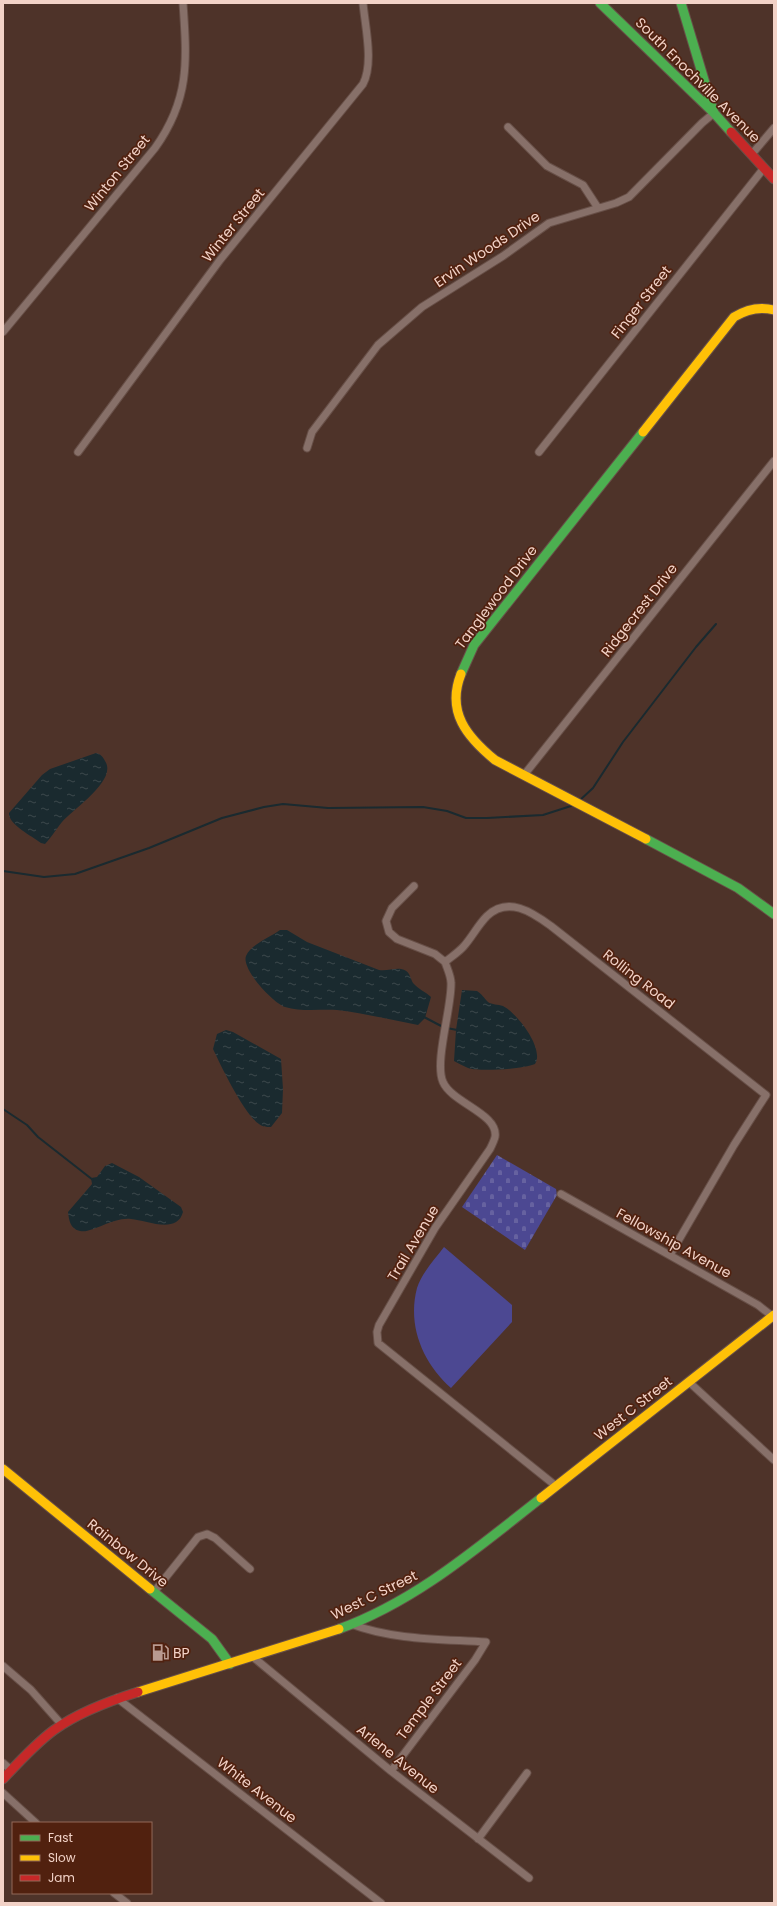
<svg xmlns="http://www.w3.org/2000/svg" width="777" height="1906" font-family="Poppins,sans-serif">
<defs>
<pattern id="cemetery-stones" width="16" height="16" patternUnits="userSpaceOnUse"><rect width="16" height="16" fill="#4c4892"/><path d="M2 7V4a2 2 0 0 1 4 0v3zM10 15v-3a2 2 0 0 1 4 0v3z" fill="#6662a0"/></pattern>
<pattern id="water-ripples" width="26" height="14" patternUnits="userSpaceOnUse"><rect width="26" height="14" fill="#1a2a2f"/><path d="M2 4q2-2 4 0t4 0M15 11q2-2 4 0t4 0" fill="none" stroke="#3c484c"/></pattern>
</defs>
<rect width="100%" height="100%" fill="#4e3329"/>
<path fill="url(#cemetery-stones)" d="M497,1155L556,1189L557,1195L525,1250L462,1207Z"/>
<path fill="#4c4892" d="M444,1247L512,1305V1322L451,1388C423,1363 407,1326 417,1288C422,1273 434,1260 444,1247Z"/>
<path fill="url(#water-ripples)" d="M96,753C101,754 103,757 105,761C118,780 73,809 62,822C56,829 52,837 45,844L41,843C32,836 8,824 9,813L42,775L50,769Z
M280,930H287L307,942L379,970C387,971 395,968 401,969C410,970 410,978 413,983C418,989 426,992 431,997L425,1018L418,1025C391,1020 364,1013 337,1010C320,1009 301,1012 285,1007C273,1003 241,969 246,956C251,944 271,937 280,930Z
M462,990L477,991C482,994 484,998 488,1002C492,1005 498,1004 503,1006C517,1013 545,1049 535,1064C523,1069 480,1072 468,1068C463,1066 458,1063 454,1061L456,1030Z
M226,1030L233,1032L281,1059L283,1089L282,1113L271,1127C266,1127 263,1127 259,1124C244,1114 221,1066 213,1049L217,1034Z
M112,1163L139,1177L181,1207L183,1212C177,1235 146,1220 131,1219C112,1217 92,1234 80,1231C70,1229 69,1220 68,1212L92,1184L91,1178L97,1177L105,1166Z"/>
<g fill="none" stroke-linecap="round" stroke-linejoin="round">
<path stroke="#1a2a2f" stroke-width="2" d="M579,801L593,788L623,742L696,647L716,624
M3,871L44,877L75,874L149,848L222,818L264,807L283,804L328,808L423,807L447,811L466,818H487L543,815L574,805
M424,1017L443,1027
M447,1028L457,1030
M3,1109L27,1125L38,1137L93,1180"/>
<defs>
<path id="street" d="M508,127L547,166L583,185L598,208
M752,154L774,128
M3,332L155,148C190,99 187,61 183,3
M307,448L312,432L378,345L422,307L503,256L549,223L616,203L629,197L702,123L714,113
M78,452L220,260L363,84C374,63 365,26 363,3
M539,452L764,168
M524,775L774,461
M414,886L392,908L386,921L389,932L397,939L435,954L445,962
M445,962C447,968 451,976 451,983C452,1007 434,1062 443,1082C452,1103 499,1114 495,1137C494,1141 492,1145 490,1149L435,1228L379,1325L377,1332L378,1343L556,1486
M445,962C451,957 459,952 464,946C472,937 478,925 487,916C508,896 532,912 551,926L766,1095L734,1145L670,1255
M561,1194L758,1305L772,1316
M689,1382L774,1460
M154,1592L198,1537L207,1534L215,1538L250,1569
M351,1624C393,1640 441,1639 486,1642L475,1660L391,1771
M253,1657L391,1771L529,1878
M3,1666L31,1690L62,1725
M117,1698L381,1903
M3,1763L11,1770
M3,1793L36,1823
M478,1839L527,1773
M114,1893L127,1903"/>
<path id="fast" d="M600,3L714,113L731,132
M681,3L714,113
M461,674L474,645L643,432
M646,839L738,888L774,914
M150,1589L212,1639L230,1664
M339,1629C416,1601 477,1548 541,1498"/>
<path id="slow" d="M643,432L734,317C747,309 759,306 774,310
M461,674C446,712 467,737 495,760L646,839
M3,1469L150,1589
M541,1498L774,1315
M138,1692L339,1629"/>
<path id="jam" d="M731,132L774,179
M3,1779C19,1762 35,1744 54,1730C79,1712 109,1701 138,1692"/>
</defs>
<use href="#street" stroke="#674f47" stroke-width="9"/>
<use href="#fast" stroke="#674f47" stroke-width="11"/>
<use href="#slow" stroke="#674f47" stroke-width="11"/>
<use href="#jam" stroke="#674f47" stroke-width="11"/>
<use href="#street" stroke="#877069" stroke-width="7"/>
<use href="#fast" stroke="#4caf50" stroke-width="9"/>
<use href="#slow" stroke="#ffc107" stroke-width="9"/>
<use href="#jam" stroke="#c62828" stroke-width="9"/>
</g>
<defs>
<symbol id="fuel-bare" viewBox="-9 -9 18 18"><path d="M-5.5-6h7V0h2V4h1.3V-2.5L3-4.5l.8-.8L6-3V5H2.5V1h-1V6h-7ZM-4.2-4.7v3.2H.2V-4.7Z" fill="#b99a90" stroke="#51210f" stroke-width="2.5" paint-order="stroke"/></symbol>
</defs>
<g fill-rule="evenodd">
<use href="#fuel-bare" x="148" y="1640" width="25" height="25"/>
</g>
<g text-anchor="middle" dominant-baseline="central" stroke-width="3.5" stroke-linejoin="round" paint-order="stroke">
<g font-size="14" fill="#f2d2c7" stroke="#51210f">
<text transform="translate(698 80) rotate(45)">South Enochville Avenue</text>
<text transform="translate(117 173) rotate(-51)">Winton Street</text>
<text transform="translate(233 225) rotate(-51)">Winter Street</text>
<text transform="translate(487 249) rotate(-34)">Ervin Woods Drive</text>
<text transform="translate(641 302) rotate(-52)">Finger Street</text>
<text transform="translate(496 597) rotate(-53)">Tanglewood Drive</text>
<text transform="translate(639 610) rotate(-52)">Ridgecrest Drive</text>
<text transform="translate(639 979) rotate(38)">Rolling Road</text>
<text transform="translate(413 1243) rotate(-59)">Trail Avenue</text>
<text transform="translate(674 1243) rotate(29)">Fellowship Avenue</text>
<text transform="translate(633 1408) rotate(-38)">West C Street</text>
<text transform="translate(128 1553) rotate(39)">Rainbow Drive</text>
<text transform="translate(374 1595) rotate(-26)">West C Street</text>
<text transform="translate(429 1699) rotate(-53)">Temple Street</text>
<text transform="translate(398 1759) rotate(39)">Arlene Avenue</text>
<text transform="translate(257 1790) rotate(38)">White Avenue</text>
</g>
<g font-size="14" fill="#f2d2c7" stroke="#51210f" text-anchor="start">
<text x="173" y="1653">BP</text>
</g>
</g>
<rect width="777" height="1906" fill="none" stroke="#f2d2c7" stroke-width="8"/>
<rect x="12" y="1822" width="140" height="72" fill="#51210f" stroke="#916859"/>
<rect x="20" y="1835" width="20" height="6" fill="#4caf50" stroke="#916859"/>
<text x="48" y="1842" font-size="12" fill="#f2d2c7">Fast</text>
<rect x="20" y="1855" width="20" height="6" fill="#ffc107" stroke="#916859"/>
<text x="48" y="1862" font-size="12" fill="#f2d2c7">Slow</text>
<rect x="20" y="1875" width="20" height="6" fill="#c62828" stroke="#916859"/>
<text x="48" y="1882" font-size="12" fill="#f2d2c7">Jam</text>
</svg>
